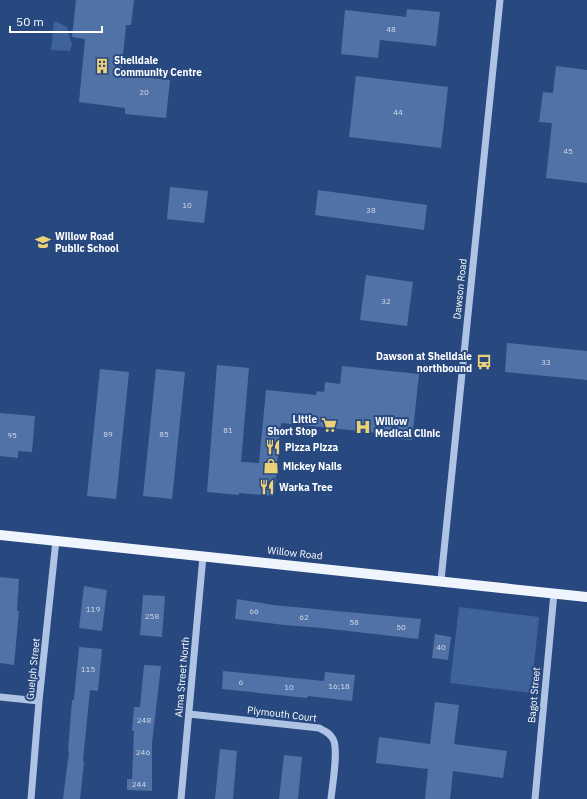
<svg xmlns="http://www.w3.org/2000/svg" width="587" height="799" font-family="'IBM Plex Sans',sans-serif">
<rect width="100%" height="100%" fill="#28497f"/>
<path fill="#3d629c" d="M54,22H57L67,27L72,45L70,51L51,50Z
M459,607L539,617L531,693L450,683Z"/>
<path fill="#5172a7" d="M76,0H134L131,25H126L121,75L170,80L166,118L125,114V108L79,102L85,39L72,37Z
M407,9L440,12L436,46L380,40L378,58L341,54L345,10L406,17Z
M556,66L587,70V183L546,178L552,123L539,122L543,92L553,93Z
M356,76L448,87L441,148L349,137Z
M170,187L208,191L204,223L167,219Z
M318,190L427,205L424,230L315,215Z
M366,275L413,282L407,326L360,320Z
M507,343L587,351V380L505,372Z
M217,365L249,368L241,462L259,463L266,390L316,395L317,391L324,392L325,382L340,384L342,366L419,374L412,440L388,438L389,434L281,423L274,496L239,493V495L207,492Z
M100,369L129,372L116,499L87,496Z
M156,369L185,372L172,499L143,496Z
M0,413L35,416L32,452L18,451V458L0,456Z
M0,577L19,579L17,611H19L14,665L0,663Z
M84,586L107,590L102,631L79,628Z
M143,595L165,596L162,637L140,635Z
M237,599L273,605L421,619L418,639L322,628L284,625L235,619Z
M435,634L451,637L448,660L432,658Z
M79,647L102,649L98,691L90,690L83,761L84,762L80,799H63L69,752L68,751L72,700H74Z
M144,665L161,666L152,743V791L127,790V779H132L134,731H132L134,707H140Z
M223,671L324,681L325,672L355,675L352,701L308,696L307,698L222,689Z
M435,702L459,705L454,744L507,751L503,778L453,771L450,799H425L428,769L376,763L379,737L430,744Z
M220,749L237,751L233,799H215Z
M284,755L302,757L298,799H279Z"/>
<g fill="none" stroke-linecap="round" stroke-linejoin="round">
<path stroke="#afc4e5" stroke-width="7" d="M441,580L500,0
M0,697L39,701
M189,714L319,728C325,731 330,733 333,739C339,749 332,787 331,799
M31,799L39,701L56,540
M181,799L203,556
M535,799L554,593"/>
<path stroke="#eff4fd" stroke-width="10" d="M0,535L587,597"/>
</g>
<defs>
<symbol id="building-bare" viewBox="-9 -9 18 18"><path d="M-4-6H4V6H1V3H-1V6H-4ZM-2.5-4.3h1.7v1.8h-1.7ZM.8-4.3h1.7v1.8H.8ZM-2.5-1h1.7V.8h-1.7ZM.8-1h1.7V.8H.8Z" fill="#ecd176" stroke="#28497f" stroke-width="2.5" paint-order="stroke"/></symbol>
<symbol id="school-bare" viewBox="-9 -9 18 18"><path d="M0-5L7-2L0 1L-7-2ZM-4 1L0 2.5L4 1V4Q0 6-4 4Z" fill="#ecd176" stroke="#28497f" stroke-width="2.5" paint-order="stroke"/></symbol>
<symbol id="bus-bare" viewBox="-9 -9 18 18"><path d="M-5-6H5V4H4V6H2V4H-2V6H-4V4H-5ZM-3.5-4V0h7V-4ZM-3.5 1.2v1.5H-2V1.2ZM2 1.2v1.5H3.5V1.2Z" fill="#ecd176" stroke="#28497f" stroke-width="2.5" paint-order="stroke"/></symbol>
<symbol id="supermarket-bare" viewBox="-9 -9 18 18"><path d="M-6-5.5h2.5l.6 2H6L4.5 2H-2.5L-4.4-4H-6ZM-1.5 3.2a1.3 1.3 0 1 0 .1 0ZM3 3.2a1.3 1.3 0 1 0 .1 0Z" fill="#ecd176" stroke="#28497f" stroke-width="2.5" paint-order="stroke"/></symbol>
<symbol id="hospital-bare" viewBox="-9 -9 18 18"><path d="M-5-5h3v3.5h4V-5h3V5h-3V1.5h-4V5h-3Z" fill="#ecd176" stroke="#28497f" stroke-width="2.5" paint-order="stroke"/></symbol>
<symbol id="restaurant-bare" viewBox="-9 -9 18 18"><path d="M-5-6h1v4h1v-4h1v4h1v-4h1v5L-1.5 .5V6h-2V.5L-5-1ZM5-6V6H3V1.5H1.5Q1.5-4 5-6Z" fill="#ecd176" stroke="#28497f" stroke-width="2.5" paint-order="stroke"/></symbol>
<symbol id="shop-bare" viewBox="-9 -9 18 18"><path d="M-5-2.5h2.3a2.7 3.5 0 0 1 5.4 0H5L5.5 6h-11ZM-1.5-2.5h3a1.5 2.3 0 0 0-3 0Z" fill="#ecd176" stroke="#28497f" stroke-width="2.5" paint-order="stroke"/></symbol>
</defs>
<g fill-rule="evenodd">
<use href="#building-bare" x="91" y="55" width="22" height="22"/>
<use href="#school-bare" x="32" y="231" width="22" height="22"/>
<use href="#bus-bare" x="473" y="351" width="22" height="22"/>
<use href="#supermarket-bare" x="318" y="414" width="22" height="22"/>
<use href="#hospital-bare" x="352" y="416" width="22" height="22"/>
<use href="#restaurant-bare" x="262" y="436" width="22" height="22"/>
<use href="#shop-bare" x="260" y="455" width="22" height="22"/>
<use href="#restaurant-bare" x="256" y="476" width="22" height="22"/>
</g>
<g text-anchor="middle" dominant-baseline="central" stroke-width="4" stroke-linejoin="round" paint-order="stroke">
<g font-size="8" fill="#d4dce9">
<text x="391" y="29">48</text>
<text x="144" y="92">20</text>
<text x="398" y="112">44</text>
<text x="568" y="151">45</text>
<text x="187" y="205">10</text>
<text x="371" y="210">38</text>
<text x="386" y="301">32</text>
<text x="546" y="362">33</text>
<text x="228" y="430">81</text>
<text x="108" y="434">89</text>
<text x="164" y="434">85</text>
<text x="12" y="435">95</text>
<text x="93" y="609">119</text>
<text x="254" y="611">66</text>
<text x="152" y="616">258</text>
<text x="304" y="617">62</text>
<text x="354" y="622">58</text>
<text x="401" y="627">50</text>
<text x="441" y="647">40</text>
<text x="88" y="669">115</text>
<text x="241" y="682">6</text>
<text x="339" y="686">16;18</text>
<text x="289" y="687">10</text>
<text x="144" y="720">248</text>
<text x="143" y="752">246</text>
<text x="139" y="784">244</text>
</g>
<g font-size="10" font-weight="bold" fill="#fff" stroke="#28497f" text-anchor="start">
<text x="114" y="60">Shelldale<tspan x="114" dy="12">Community Centre</tspan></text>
<text x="55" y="236">Willow Road<tspan x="55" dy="12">Public School</tspan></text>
<text x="472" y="356" text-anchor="end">Dawson at Shelldale<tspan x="472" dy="12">northbound</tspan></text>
<text x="317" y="419" text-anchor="end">Little<tspan x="317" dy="12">Short Stop</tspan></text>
<text x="375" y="421">Willow<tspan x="375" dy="12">Medical Clinic</tspan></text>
<text x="285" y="447">Pizza Pizza</text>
<text x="283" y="466">Mickey Nails</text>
<text x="279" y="487">Warka Tree</text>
</g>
<g font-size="10" fill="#fff" stroke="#28497f">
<text transform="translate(460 289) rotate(-84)">Dawson Road</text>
<text transform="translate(295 553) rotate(6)">Willow Road</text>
<text transform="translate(33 669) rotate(-84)">Guelph Street</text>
<text transform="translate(182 677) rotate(-85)">Alma Street North</text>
<text transform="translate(534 695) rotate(-85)">Bagot Street</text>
<text transform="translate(282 714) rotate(7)">Plymouth Court</text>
</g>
</g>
<path d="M10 26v6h92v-6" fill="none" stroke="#ffffff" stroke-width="2"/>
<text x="16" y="26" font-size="12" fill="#ffffff" stroke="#28497f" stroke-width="3" paint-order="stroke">50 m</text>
</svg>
